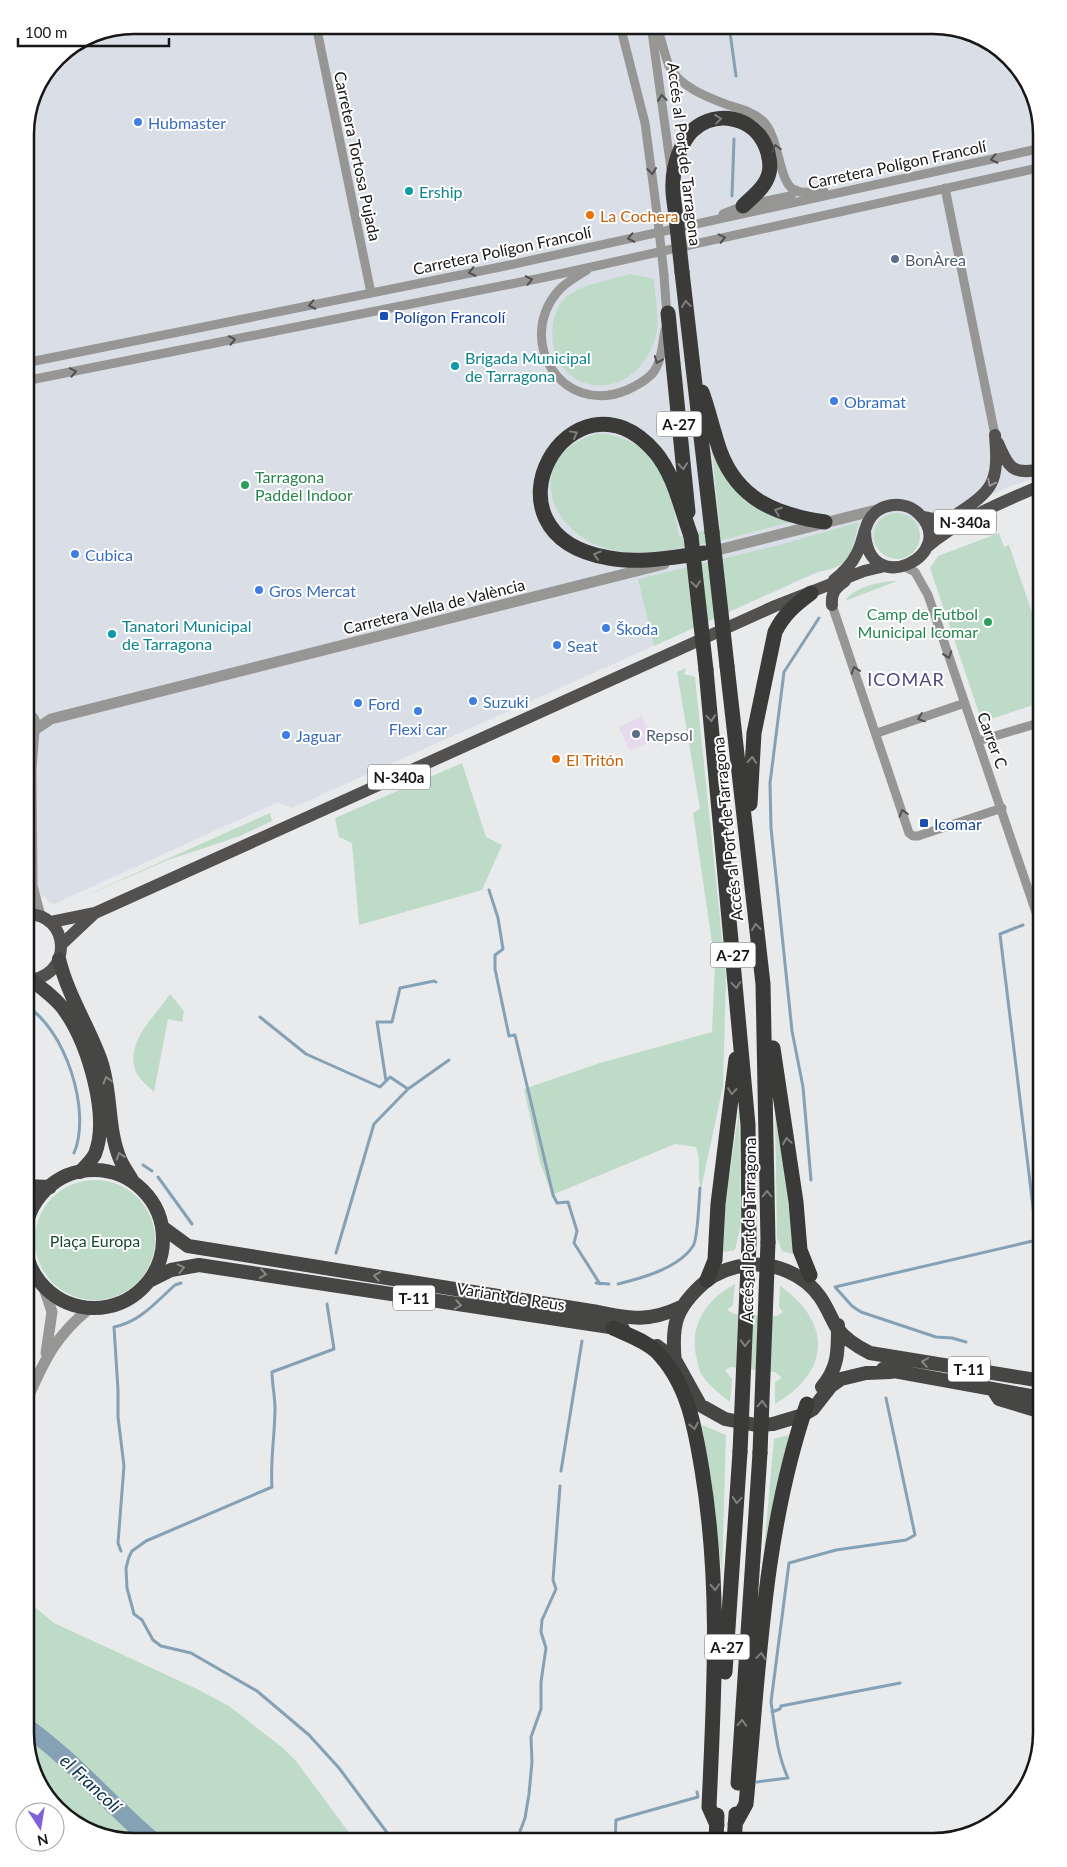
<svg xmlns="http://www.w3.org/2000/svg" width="1067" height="1867" font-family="Lato,sans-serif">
<rect width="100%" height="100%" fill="#e9eaec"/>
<path fill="#e8daee" d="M642,716L654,740L630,751L619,727Z"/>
<path fill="#d9dee7" d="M134,25H941L994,43L1031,86L1042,134V476L1011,486L292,808L278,802L54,904L49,903L45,896L25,901V127L33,92L57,57L92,33Z"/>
<path fill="#bedbc7" d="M630,274L654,279C655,294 660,322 656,336C633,413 543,393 553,324C555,311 560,300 572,293C586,284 613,279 630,274Z
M600,433C659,440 670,486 679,537L720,526L712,449C731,490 744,509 790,522C743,534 654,562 608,549C542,530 525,452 600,433Z
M874 536a23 23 0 1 1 46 0a23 23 0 1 1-46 0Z
M859,522C849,554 855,567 816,572L654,646L638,579L776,546Z
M999,533L1004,547L1009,545L1042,642V702L982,722L930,568L938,556Z
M890,581H897L845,601C853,588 876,583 890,581Z
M686,668L684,674L695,677L726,977L723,1086L701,1189C696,1175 702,1161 696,1147L675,1144L552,1195L540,1162L524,1089L600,1063L712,1032L715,963L693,813L700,809L677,672Z
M462,763L486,837L502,845L482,890L359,925L352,843L339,837L335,818Z
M270,813L272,821L240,836L168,860L69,903Z
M170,994L184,1011L182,1022L168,1019L154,1092C149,1087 139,1079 136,1072C124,1042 155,1017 170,994Z
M739,1109L741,1224L735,1250L723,1252L725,1209Z
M775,1109L789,1210L793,1254L782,1251L777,1238Z
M35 1240a60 60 0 1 1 120 0a60 60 0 1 1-120 0Z
M735,1284L733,1305L727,1310L734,1314L777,1316L783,1312L779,1307L780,1286C833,1323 830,1372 775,1404V1382L782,1378L775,1372L731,1367L725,1370L732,1379L730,1402C720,1394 709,1386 702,1375C699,1371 699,1365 697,1360C688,1327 706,1299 735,1284Z
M702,1425L726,1435L722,1573L713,1496Z
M789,1435L770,1522L762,1572L774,1439Z
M25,1599L54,1623L197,1689L229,1706L283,1748L296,1761L356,1842H127L74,1824L36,1781L25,1733Z"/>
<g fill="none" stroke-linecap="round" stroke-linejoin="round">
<path stroke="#84a1b6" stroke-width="3" d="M729,25L736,76
M732,196L734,139
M489,890L498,918L503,949L495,955V969L509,1036L515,1035L553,1195L557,1203L568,1202L577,1231L574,1243L600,1284
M25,1005C65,1028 92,1111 74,1153
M260,1017L306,1054L380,1087L390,1077L408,1089
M386,1081L377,1022H392L400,988L434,981L436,982
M143,1165L152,1171
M158,1177L192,1224
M811,1180L803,1087L792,1031L771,828L770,783L784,672L819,618
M336,1253L374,1124L408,1089L449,1060
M596,1283L609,1284
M618,1284C642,1278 679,1268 693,1246C698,1239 699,1199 700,1188
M327,1304L334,1349L272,1372C272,1384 275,1396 275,1408C275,1435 270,1461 272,1487L146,1541L132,1551L129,1557L126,1568L127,1588L134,1614L142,1620L153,1640L161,1646L191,1653L257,1691L309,1735L339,1768L394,1842
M966,1342L952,1338L936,1337L861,1312L852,1306L835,1287L1037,1240L1000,934L1023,925
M561,1471L582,1341
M121,1551L118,1543L124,1466L118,1417V1390L114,1327C140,1322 156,1302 175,1285L181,1283
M772,1712L780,1709L781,1706L900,1683
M757,1782L788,1778C777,1754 775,1728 771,1702L789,1563L836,1550L906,1540L915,1535L886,1398
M516,1842L525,1818L529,1794L532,1762L531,1737L541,1709V1682L546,1648L541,1632L542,1620L556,1589L553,1580L560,1486
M615,1842L616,1820L698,1797L697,1792"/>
<path stroke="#84a1b6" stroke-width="18" d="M25,1726C72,1759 110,1805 154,1842"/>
<path stroke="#969694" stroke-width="9" d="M316,25L371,293
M620,25L645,123L658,221
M651,25L671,169
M657,25C661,38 664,53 669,66C680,87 707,97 728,105C741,109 753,112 763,121C780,138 778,181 794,190C802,194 815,192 824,191
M945,188L995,435
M723,214L743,206L790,196L796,190
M587,270C579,275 569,281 562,287C512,337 561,418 627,390C636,386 645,381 652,374C662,362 662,345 665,330
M664,275L667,318
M25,363L505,266L1042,148
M25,381L546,277L1042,167
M905,567L915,572L928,595L1042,930
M832,605L909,833L913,836H918L1002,808
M35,731L32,769L33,886L41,916
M877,733L965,703
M978,741L1042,722
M1036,1373H1042"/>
<path stroke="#969694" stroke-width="11" d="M706,553L880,509
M36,729L51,719L664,564
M25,740C39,734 39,718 25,712
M43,1285L52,1312L46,1353
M25,1404C44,1362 53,1338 90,1308"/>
<path stroke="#52514f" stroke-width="12" d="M998,443C1009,469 1013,475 1042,469
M954,516C994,490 999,483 995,435
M923,517L938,520L963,514
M927,547C958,520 1005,501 1042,485
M834,580C843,573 851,565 856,555C862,545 863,533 868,522C877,503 904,499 919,514C960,554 868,601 865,532
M832,605C831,593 835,588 845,581
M51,922L95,913L775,606L864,571L885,566
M62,944L95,913
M25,980C74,980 72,912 25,914"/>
<path stroke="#464644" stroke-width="14" d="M59,959C68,996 89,1027 101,1061C112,1093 107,1128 120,1159C123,1167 129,1174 133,1182
M31,980C43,989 57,999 65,1011C88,1044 110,1116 95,1154C92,1160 85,1167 80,1172
M25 1239a69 69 0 1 1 138 0a69 69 0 1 1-138 0Z
M25,1186L50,1187
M162,1227L188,1246L598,1312C632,1319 649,1322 681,1307
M149,1281L171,1270L199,1265L623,1329
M657,1346L675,1360L700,1405L725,1419L756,1425L773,1424L803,1415L813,1409L831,1386L841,1379L866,1373L891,1372
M675,1363C671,1325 675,1308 705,1282C717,1272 731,1267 747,1265C774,1262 804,1274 820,1297C827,1307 831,1318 837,1328C845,1339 858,1347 870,1353L1042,1381
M883,1369L1042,1398
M822,1387C839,1367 838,1350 838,1325
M994,1391L999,1399L1042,1412"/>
<path stroke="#3a3a38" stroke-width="15" d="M676,217C675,206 672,194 673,183C673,167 681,141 693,130C717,109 754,117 766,147C769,154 771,166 769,173C766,187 752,197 743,206
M682,272L712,532
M668,313L688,512
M702,392C709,411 713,431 720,451C738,500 777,515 825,522
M691,536C681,509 674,474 655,452C573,357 469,534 609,558C640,564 673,557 704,553
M727,666L763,984L768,1242
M706,670L748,1125L749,1242
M750,804L754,733L775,632C784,614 795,605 811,593
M773,1048L796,1202L800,1250L810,1275
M707,1280L715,1260L718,1204L736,1059
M613,1328C628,1335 644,1340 656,1351C688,1383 695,1428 702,1470C721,1584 714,1693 709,1807L717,1825
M725,1672L740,1452
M738,1783L760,1453
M735,1824L746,1804C759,1671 763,1532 807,1404
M716,1842L717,1815
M734,1842L736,1814"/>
<path stroke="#969694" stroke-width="9" d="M658,221L664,275"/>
<path stroke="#3a3a38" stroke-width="15" d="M676,217L682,272
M712,532L727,666
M691,536L706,670
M740,1452L749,1242
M760,1453L768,1242"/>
</g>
<defs><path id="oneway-chevron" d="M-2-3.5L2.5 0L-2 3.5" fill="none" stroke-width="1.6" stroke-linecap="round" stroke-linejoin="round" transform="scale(1.25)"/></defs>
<g stroke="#505050">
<use href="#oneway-chevron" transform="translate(662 98) rotate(-97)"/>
<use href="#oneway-chevron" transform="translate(776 148) rotate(-106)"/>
<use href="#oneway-chevron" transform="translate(994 159) rotate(168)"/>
<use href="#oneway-chevron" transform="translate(652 171) rotate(83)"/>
<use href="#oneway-chevron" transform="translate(631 238) rotate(168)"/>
<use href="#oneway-chevron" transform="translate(722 238) rotate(-13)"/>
<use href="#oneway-chevron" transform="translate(472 272) rotate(168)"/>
<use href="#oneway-chevron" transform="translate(529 280) rotate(-12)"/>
<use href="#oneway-chevron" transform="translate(312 305) rotate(168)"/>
<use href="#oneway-chevron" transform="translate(232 340) rotate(-11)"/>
<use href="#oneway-chevron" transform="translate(658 360) rotate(112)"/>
<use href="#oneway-chevron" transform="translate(73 372) rotate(-11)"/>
<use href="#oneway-chevron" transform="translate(948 655) rotate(71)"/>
<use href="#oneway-chevron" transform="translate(855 670) rotate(-109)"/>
<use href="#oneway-chevron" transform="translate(921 718) rotate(161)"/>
<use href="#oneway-chevron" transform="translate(903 813) rotate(-108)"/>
</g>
<g stroke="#7f7f7e">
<use href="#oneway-chevron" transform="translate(718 119) rotate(-7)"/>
<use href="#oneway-chevron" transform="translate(686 304) rotate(-97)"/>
<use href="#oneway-chevron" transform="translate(574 434) rotate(-29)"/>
<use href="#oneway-chevron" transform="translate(683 466) rotate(84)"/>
<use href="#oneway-chevron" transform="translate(778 511) rotate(-160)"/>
<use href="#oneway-chevron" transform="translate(597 555) rotate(-163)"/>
<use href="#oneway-chevron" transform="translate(696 584) rotate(83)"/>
<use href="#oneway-chevron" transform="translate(711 718) rotate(85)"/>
<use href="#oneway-chevron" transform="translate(752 760) rotate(-85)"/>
<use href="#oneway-chevron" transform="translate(756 927) rotate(-97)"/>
<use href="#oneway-chevron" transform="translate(736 985) rotate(85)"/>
<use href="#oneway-chevron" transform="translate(732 1091) rotate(97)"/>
<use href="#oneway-chevron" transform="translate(787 1141) rotate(-99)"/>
<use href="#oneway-chevron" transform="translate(767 1194) rotate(-90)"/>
<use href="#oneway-chevron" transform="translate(745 1343) rotate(92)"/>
<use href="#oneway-chevron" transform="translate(762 1404) rotate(-88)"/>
<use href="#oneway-chevron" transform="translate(694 1426) rotate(78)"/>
<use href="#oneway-chevron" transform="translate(737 1500) rotate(95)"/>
<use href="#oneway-chevron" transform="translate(715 1587) rotate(87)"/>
<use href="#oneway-chevron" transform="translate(761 1656) rotate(-84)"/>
<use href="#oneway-chevron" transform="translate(742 1723) rotate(-86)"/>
</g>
<use stroke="#979795" href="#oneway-chevron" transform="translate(991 483) rotate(116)"/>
<g stroke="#878785">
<use href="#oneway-chevron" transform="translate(107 1080) rotate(-105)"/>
<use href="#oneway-chevron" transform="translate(120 1156) rotate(-109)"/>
<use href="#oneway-chevron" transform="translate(181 1268) rotate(-13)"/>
<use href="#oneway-chevron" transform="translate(263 1274) rotate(9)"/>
<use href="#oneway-chevron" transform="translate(377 1276) rotate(-171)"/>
<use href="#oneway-chevron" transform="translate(458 1305) rotate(9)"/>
<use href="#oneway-chevron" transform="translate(925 1362) rotate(-171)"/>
</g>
<g fill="#3f7fe0" stroke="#fff" stroke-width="2">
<circle cx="138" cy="122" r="5"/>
<circle cx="834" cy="401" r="5"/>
<circle cx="75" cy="554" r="5"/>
<circle cx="259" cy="590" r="5"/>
<circle cx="606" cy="628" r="5"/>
<circle cx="557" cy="645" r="5"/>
<circle cx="473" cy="701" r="5"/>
<circle cx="358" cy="703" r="5"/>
<circle cx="418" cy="711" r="5"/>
<circle cx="286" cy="735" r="5"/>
</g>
<g fill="#0f9aa8" stroke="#fff" stroke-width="2">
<circle cx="409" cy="191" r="5"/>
<circle cx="455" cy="366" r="5"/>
<circle cx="112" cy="634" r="5"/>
</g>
<g fill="#e8710a" stroke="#fff" stroke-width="2">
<circle cx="590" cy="215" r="5"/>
<circle cx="556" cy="759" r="5"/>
</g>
<g fill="#5c6f8a" stroke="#fff" stroke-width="2">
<circle cx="895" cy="259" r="5"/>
<circle cx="636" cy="734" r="5"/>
</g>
<g fill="#1a4fb4" stroke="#fff" stroke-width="2">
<rect x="379" y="311" width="10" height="10" rx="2.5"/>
<rect x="919" y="818" width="10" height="10" rx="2.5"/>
</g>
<g fill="#2e9e5b" stroke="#fff" stroke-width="2">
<circle cx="245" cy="485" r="5"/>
<circle cx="988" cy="622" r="5"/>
</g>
<g text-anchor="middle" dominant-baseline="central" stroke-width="4" stroke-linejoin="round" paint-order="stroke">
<g fill="#fff" stroke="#5d5d5d" stroke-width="1">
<rect x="656.5" y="411.5" width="45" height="25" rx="4"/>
<rect x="934" y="509.5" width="62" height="25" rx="4"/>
<rect x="368" y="764.5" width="62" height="25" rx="4"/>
<rect x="710.5" y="942.5" width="45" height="25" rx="4"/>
<rect x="393" y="1285.5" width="42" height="25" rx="4"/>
<rect x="948" y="1356.5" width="42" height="25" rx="4"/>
<rect x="704.5" y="1634.5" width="45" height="25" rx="4"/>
</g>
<g font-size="15" font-weight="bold" fill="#171718">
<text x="679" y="424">A-27</text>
<text x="965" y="522">N-340a</text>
<text x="399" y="777">N-340a</text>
<text x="733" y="955">A-27</text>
<text x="414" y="1298">T-11</text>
<text x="969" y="1369">T-11</text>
<text x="727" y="1647">A-27</text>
</g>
<g font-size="16" fill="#366cbe" stroke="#fff" text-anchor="start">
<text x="148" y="122">Hubmaster</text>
<text x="844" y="401">Obramat</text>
<text x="85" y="554">Cubica</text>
<text x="269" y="590">Gros Mercat</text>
<text x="616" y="628">Škoda</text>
<text x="567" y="645">Seat</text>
<text x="483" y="701">Suzuki</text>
<text x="368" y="703">Ford</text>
<text x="418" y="728" text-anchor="middle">Flexi car</text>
<text x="296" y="735">Jaguar</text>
</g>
<g font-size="16" fill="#171718" stroke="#fff">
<text transform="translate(685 154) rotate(83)">Accés al Port de Tarragona</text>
<text transform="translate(358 156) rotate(78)">Carretera Tortosa Pujada</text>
<text transform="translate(897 164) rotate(-12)">Carretera Polígon Francolí</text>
<text transform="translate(502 250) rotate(-12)">Carretera Polígon Francolí</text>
<text transform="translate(434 606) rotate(-14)">Carretera Vella de València</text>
<text transform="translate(993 740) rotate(70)">Carrer C</text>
<text transform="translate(727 829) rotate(-96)">Accés al Port de Tarragona</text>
<text transform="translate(748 1230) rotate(-89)">Accés al Port de Tarragona</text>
<text transform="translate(511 1296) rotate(9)">Variant de Reus</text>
</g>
<g font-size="16" fill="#0d838f" stroke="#fff" text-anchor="start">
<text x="419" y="191">Ership</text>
<text x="465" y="357">Brigada Municipal<tspan x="465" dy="18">de Tarragona</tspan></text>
<text x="122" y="625">Tanatori Municipal<tspan x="122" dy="18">de Tarragona</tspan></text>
</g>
<g font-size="16" fill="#c56008" stroke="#fff" text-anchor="start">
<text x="600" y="215">La Cochera</text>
<text x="566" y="759">El Tritón</text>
</g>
<g font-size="16" fill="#4e5e75" stroke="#fff" text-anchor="start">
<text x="905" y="259">BonÀrea</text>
<text x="646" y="734">Repsol</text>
</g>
<g font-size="16" fill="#164399" stroke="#fff" text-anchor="start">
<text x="394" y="316">Polígon Francolí</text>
<text x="934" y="823">Icomar</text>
</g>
<g font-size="16" fill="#27864d" stroke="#fff" text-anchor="start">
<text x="255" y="476">Tarragona<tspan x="255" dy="18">Paddel Indoor</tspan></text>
<text x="978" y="613" text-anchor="end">Camp de Futbol<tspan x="978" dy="18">Municipal Icomar</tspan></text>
</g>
<g font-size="16" fill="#174a2d" stroke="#fff">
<text x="95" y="1240">Plaça Europa</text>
</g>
<g font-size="18" letter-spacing="1" fill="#524481" stroke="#fff">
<text x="906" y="679">ICOMAR</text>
</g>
<g font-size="18" font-style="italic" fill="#093048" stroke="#fff">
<text transform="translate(91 1783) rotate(43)">el Francolí</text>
</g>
</g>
<path d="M0 0H1067V1867H0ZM134 34H933A100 100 0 0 1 1033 134V1733A100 100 0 0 1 933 1833H134A100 100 0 0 1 34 1733V134A100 100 0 0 1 134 34Z" fill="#fff" fill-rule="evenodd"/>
<path fill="none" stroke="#171718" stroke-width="2.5" d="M134 34H933A100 100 0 0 1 1033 134V1733A100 100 0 0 1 933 1833H134A100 100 0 0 1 34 1733V134A100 100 0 0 1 134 34Z"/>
<g transform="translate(40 1827) rotate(168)"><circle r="24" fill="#ffffff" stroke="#a2a2a3"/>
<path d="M0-4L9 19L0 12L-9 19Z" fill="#815fda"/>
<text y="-8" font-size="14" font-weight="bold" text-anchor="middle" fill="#171718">N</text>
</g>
<path d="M18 38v8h151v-8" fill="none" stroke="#171718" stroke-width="2.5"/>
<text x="25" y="38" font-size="15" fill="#171718" stroke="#ffffff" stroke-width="4" paint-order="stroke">100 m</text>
</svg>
